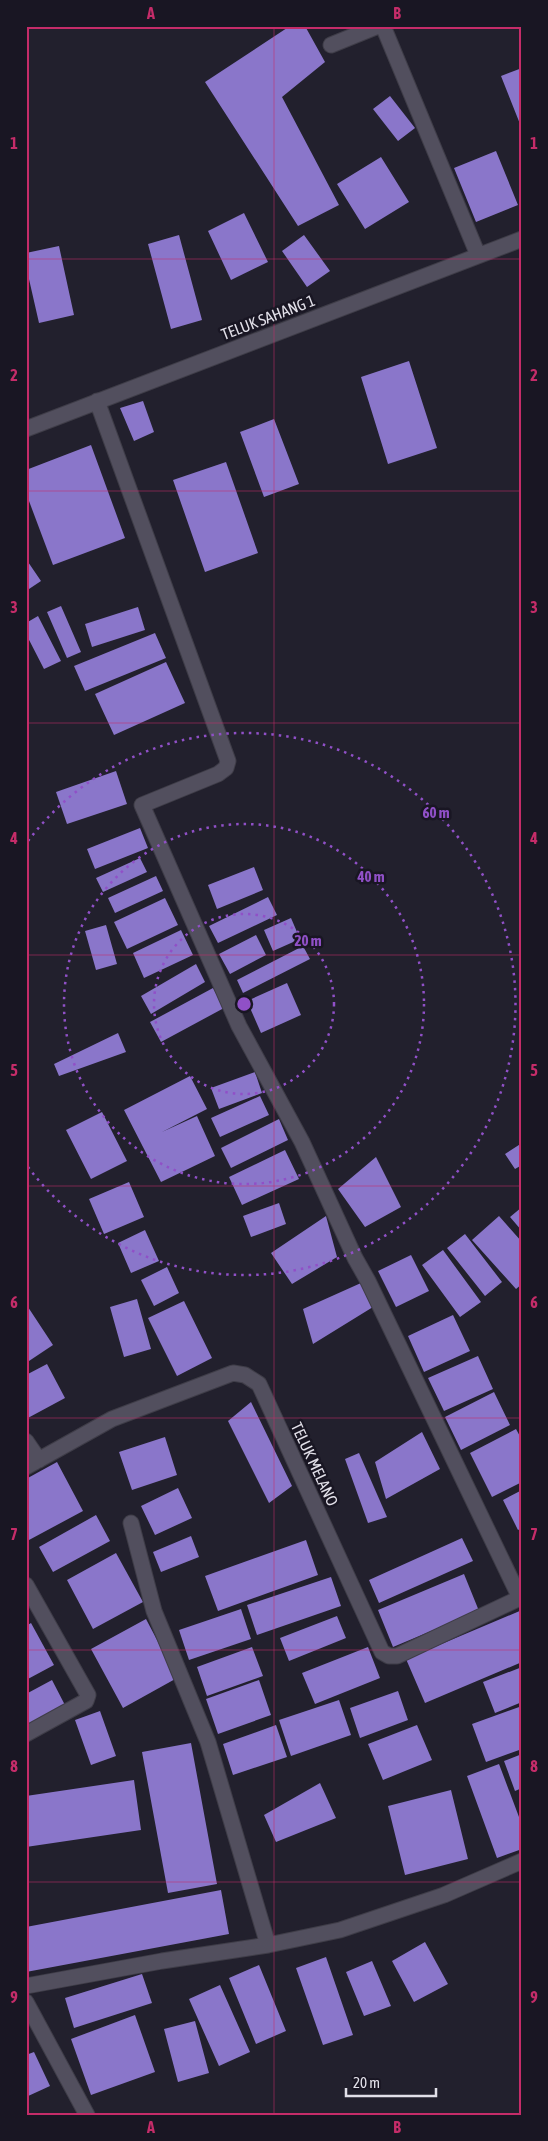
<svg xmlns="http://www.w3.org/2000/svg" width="548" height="2141" font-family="'Asap Condensed',sans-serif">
<rect width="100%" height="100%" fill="#22202d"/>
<path fill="#8a76ca" d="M290,26H305L325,62L282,97L339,205L298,226L205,82Z
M522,68V129L501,76Z
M390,96L415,128L398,141L373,109Z
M496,151L518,205L476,222L454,168Z
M381,157L409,202L365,229L337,184Z
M244,213L268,262L231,280L208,231Z
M179,235L202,320L171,329L148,244Z
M304,235L330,271L307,287L282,251Z
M59,246L74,315L39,323L26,266V253Z
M409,361L437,448L388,464L361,377Z
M143,401L154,432L134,441L120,408Z
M274,419L299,484L264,497L240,432Z
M91,445L125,538L53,565L26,493V470Z
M226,462L258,553L205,572L173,480Z
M26,559L41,581L26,591Z
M61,606L81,652L67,658L47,612Z
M138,607L145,630L92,647L85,624Z
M38,616L61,661L44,669L26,634V623Z
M155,633L166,658L85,691L74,666Z
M166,662L185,703L114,735L95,694Z
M116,771L127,804L67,824L56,792Z
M140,828L148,848L95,869L87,849Z
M140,858L147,872L103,892L96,878Z
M254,867L263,890L217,909L208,885Z
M156,876L163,891L115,913L108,898Z
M268,897L277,915L218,943L209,926Z
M165,898L178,925L127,949L114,922Z
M291,918L300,939L273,951L264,930Z
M106,925L117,964L96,970L85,931Z
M181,930L193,955L144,978L133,953Z
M256,935L266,955L230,974L219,954Z
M303,946L310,959L243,993L237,980Z
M196,964L205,982L151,1014L141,996Z
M287,983L301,1015L261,1033L247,1001Z
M213,988L224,1008L161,1042L150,1022Z
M118,1033L126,1052L59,1076L54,1064Z
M255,1072L262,1093L219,1109L211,1088Z
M190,1076L207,1109L162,1132L197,1116L215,1156L161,1182L124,1110Z
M260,1096L269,1115L220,1137L211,1118Z
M102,1112L127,1161L91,1179L66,1130Z
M279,1119L288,1140L231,1168L221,1148Z
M522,1143V1165L515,1169L505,1154Z
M285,1150L299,1179L242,1205L229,1177Z
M376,1157L401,1207L365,1227L338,1189Z
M129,1182L144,1217L104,1234L89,1199Z
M279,1203L286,1224L251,1237L243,1216Z
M522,1207V1231L510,1217Z
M326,1216L337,1257L292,1284L271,1253Z
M499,1216L522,1242V1284L516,1289L472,1240Z
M145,1230L159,1261L131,1273L118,1243Z
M465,1234L502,1282L485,1296L447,1248Z
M443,1250L481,1302L460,1317L422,1265Z
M411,1255L429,1291L396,1307L378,1271Z
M167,1267L179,1293L154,1306L141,1280Z
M361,1283L373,1307L313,1344L303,1309Z
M137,1299L151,1349L124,1357L110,1307Z
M184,1301L212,1358L177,1376L148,1318Z
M26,1304L53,1345L26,1363Z
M453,1315L470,1351L424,1372L408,1336Z
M478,1356L493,1389L444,1411L428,1378Z
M47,1364L65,1398L26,1419V1375Z
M494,1392L510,1425L461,1450L445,1417Z
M251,1402L292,1486L269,1503L228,1421Z
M516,1429L522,1440V1482L492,1497L470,1453Z
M422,1432L440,1469L386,1499L375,1462Z
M165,1437L177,1475L132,1490L119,1452Z
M359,1453L387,1517L368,1523L345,1459Z
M57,1462L83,1511L29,1540L26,1535V1479Z
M178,1488L192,1518L155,1535L141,1506Z
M522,1490V1528L518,1530L503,1500Z
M96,1515L110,1541L53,1572L39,1547Z
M191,1536L199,1557L161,1572L153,1552Z
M462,1538L473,1561L379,1603L369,1580Z
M306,1540L318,1575L218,1611L205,1576Z
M116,1553L143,1602L93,1629L67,1580Z
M464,1574L479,1611L393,1647L378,1610Z
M331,1577L341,1606L257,1635L247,1605Z
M241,1609L251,1639L189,1660L179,1630Z
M522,1610V1662L425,1703L406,1659Z
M337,1616L346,1638L289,1661L280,1638Z
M146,1619L177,1678L123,1708L91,1649Z
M31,1623L54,1665L26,1680V1626Z
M252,1647L263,1676L207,1696L197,1667Z
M368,1647L380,1678L315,1704L302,1673Z
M522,1667V1702L495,1713L483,1682Z
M52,1680L67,1709L26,1731V1694Z
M259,1680L271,1715L218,1734L206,1699Z
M398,1691L408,1720L360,1738L350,1708Z
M339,1700L351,1735L291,1756L279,1720Z
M522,1706V1749L486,1762L472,1724Z
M100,1711L116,1756L91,1765L75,1720Z
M276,1725L287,1757L233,1775L223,1744Z
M417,1725L432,1760L383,1780L368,1744Z
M191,1743L217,1884L168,1893L142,1752Z
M522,1754V1788L515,1791L504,1761Z
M499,1764L522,1825V1849L497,1858L467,1776Z
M134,1780L141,1830L26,1847V1796Z
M320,1783L336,1818L276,1842L264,1815Z
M451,1790L468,1859L405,1875L388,1806Z
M221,1890L229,1934L26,1972V1927Z
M425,1942L448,1984L414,2002L392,1961Z
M326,1957L353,2035L323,2045L296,1968Z
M372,1961L391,2006L364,2016L346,1972Z
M259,1965L286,2031L256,2044L229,1978Z
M142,1974L152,2003L74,2028L65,1998Z
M220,1985L250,2052L219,2066L189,1999Z
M135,2015L155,2072L91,2095L71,2039Z
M195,2021L209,2073L178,2082L164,2029Z
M34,2052L50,2086L26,2097V2055Z"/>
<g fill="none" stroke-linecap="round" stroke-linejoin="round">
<defs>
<path id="minor" d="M383,26L478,255
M331,45L378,26
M97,401L228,761L226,768L218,774L142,805L239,1026L302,1142L355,1258L368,1281L520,1598
M26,429L522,239
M26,1441L39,1460
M26,1467L112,1419L233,1373L245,1375L259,1384L382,1652L389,1656H397L522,1597
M131,1523L154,1611L208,1742L268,1945
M26,1585L88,1695L86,1701L26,1734
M26,1986L162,1961L268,1945L340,1930L444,1895L522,1861
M26,2002L87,2115"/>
</defs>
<use href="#minor" stroke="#3f3d48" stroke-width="17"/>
<use href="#minor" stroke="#524f5e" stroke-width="15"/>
</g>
<path fill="none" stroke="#c52c69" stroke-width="1" stroke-opacity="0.55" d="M274,26V2115M26,259H522M26,491H522M26,723H522M26,955H522M26,1186H522M26,1418H522M26,1650H522M26,1882H522"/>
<g fill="none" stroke="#9050c7" stroke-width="2.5" stroke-dasharray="2.5 5">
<circle cx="244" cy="1004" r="90"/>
<circle cx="244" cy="1004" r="180"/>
<path d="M28 841A271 271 0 1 1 28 1167"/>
</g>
<g text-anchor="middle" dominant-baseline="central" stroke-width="5" stroke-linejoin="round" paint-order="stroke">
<g font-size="16" fill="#e2e0e9" stroke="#191623">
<text transform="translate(268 317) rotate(-21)">TELUK SAHANG 1</text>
<text transform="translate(315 1464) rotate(65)">TELUK MELANO</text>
</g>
</g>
<circle cx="244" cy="1004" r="8" fill="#9050c7" stroke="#191623" stroke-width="2.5"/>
<g font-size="15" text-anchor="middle" font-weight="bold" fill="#9050c7" stroke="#191623" stroke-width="5" stroke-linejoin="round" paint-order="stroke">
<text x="436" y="818">60 m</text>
<text x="371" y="882">40 m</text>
<text x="308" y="946">20 m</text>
</g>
<rect width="548" height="2141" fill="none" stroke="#191623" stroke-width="55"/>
<path d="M346 2088v8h90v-8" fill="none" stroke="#e2e0e9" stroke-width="2.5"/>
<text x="353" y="2088" font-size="15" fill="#e2e0e9" stroke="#191623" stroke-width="4" paint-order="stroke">20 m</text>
<rect x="28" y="28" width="492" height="2086" fill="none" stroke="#c52c69" stroke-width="2"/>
<g font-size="16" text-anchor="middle" font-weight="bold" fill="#c52c69">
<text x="151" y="19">A</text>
<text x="397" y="19">B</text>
<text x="14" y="149">1</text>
<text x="534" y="149">1</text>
<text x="14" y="381">2</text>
<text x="534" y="381">2</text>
<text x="14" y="613">3</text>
<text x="534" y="613">3</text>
<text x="14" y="844">4</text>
<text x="534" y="844">4</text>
<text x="14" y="1076">5</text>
<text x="534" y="1076">5</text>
<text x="14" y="1308">6</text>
<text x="534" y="1308">6</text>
<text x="14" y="1540">7</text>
<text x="534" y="1540">7</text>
<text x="14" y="1772">8</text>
<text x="534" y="1772">8</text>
<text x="14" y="2003">9</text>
<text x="534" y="2003">9</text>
<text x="151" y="2133">A</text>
<text x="397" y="2133">B</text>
</g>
</svg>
